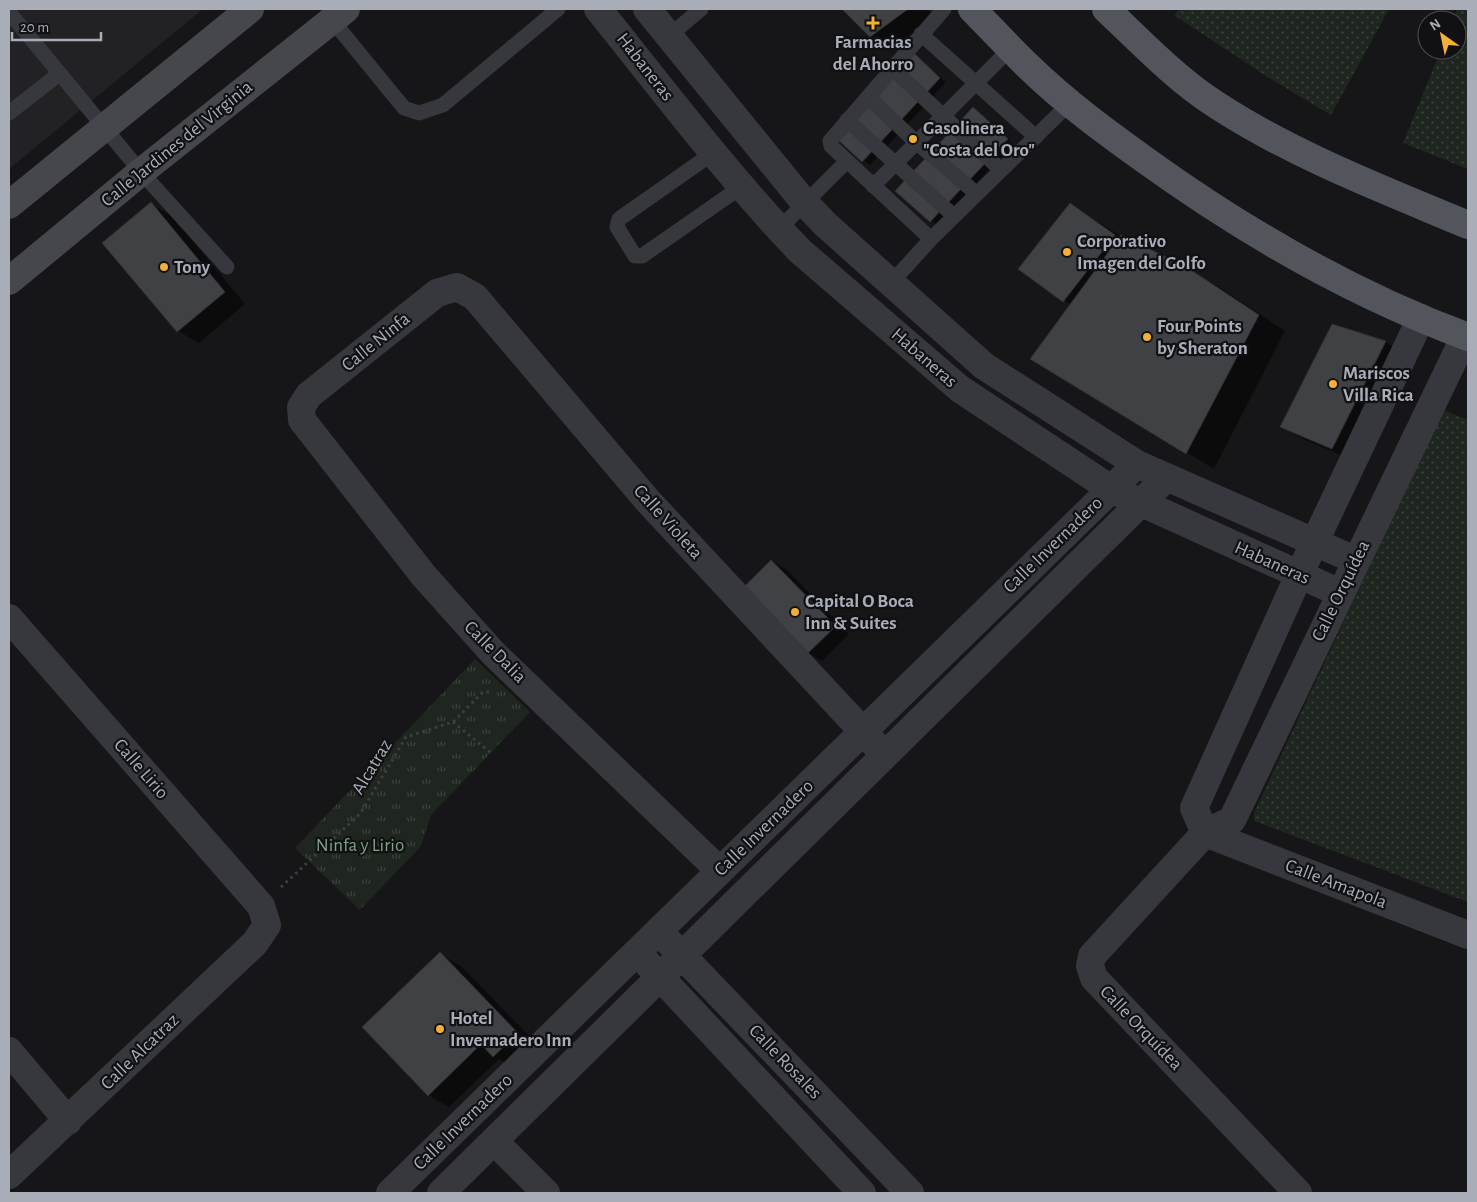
<svg xmlns="http://www.w3.org/2000/svg" width="1477" height="1202" font-family="'Alegreya Sans',sans-serif">
<defs>
<pattern id="grass-dots" width="8" height="8" patternUnits="userSpaceOnUse" patternTransform="scale(1.25)"><rect width="8" height="8" fill="#1e261f"/><path d="M2 2h.1M6 6h.1" fill="none" stroke="#3c433d" stroke-width="1.8" stroke-linecap="round"/></pattern>
<pattern id="park-tufts" width="24" height="20" patternUnits="userSpaceOnUse" patternTransform="scale(1.25)"><rect width="24" height="20" fill="#1e261f"/><path d="M3 7l-1-3M5 7V3M7 7l1-3M15 17l-1-3M17 17v-4M19 17l1-3" fill="none" stroke="#3c433d"/></pattern>
</defs>
<rect width="100%" height="100%" fill="#161618"/>
<path fill="#222225" d="M9,9H203L9,169Z"/>
<path fill="url(#grass-dots)" d="M1179,9H1389L1331,115L1266,76L1174,15Z
M1457,9H1468V169L1403,143L1441,50H1457V20H1453Z
M1443,410L1468,420V902L1254,821V813Z"/>
<path fill="url(#park-tufts)" d="M475,659L530,712L431,815L421,846L360,910L295,848Z"/>
<path fill="#0007" d="M844,9H927L934,16L892,49L871,36Z
M913,54L946,82L870,165L837,137Z
M973,109L1013,144L937,225L897,191Z
M151,204L172,216L245,304L199,343L178,331Z
M1070,204L1127,240L1216,285L1285,331L1214,469L1032,359L1071,305L1019,268Z
M1385,342L1406,354L1353,460L1303,439L1282,427Z
M772,561L786,569L849,634L822,661L808,653Z
M440,954L461,966L538,1045L515,1068L499,1059L449,1107L428,1095Z"/>
<path fill="#404145" stroke="#303034" d="M842,9H908L870,37Z
M913,52L940,78L862,162L835,137Z
M973,107L1008,139L930,222L895,191Z
M151,202L225,292L177,332L102,243Z
M1070,203L1115,235L1063,302L1018,269Z
M1121,235L1188,268L1259,315L1186,454L1030,359Z
M1332,324L1386,341L1332,449L1280,427Z
M771,560L836,626L807,654L742,589Z
M440,952L518,1033L493,1057L481,1044L428,1096L362,1027Z"/>
<g fill="none" stroke-linecap="round" stroke-linejoin="round">
<path stroke="#3d3f44" stroke-width="3" stroke-dasharray="2.5 4" stroke-linecap="butt" d="M453,722L491,753
M281,887L360,814L406,737L453,722L483,692H490"/>
<path stroke="#37383d" stroke-width="15" d="M9,12L141,172L227,267
M332,20L404,108L419,113L443,105L558,9
M921,34L1036,137
M669,36L701,9
M893,69L1001,170
M868,97L916,142L977,194
M9,113L59,74
M847,120L954,216
M713,153L619,219L617,227L635,256H642L741,187
M873,186L1011,48
M779,229L847,161
M931,239L831,146L830,141L944,9
M891,283L931,239L1071,102"/>
<path stroke="#37383d" stroke-width="28" d="M598,9C664,91 727,175 800,251L960,389L1111,489L1340,593
M647,9L804,202L825,224L984,366L1137,464L1355,560
M9,618L261,906L267,925L255,943L9,1175
M1205,833L1194,808L1299,575L1421,318
M1205,833L1468,935
M720,871L493,653L424,576L302,420L301,407L309,395L437,293L457,287L475,297L648,501L885,755
M669,942L910,1193
M648,964L862,1193
M9,1051L68,1121
M494,1141L546,1193
M390,1193L1137,464
M441,1193L1166,478
M1298,1193L1094,978L1090,966L1092,956L1205,833L1232,820L1465,336"/>
<path stroke="#45474d" stroke-width="28" d="M9,205L250,9
M9,281L141,172L346,9"/>
<path stroke="#53555c" stroke-width="28" d="M972,9C991,28 1010,49 1030,68C1065,102 1106,132 1145,160C1245,232 1352,294 1468,337
M1106,9C1140,41 1175,78 1215,104C1293,155 1382,189 1468,225"/>
</g>
<g fill="#f2b134" stroke="#111113" stroke-width="2">
<path d="M870.5 15.5h5v5h5v5h-5v5h-5v-5h-5v-5h5z"/>
<circle cx="913" cy="139" r="5"/>
<circle cx="1067" cy="252" r="5"/>
<circle cx="164" cy="267" r="5"/>
<circle cx="1147" cy="337" r="5"/>
<circle cx="1333" cy="384" r="5"/>
<circle cx="795" cy="612" r="5"/>
<circle cx="440" cy="1029" r="5"/>
</g>
<g text-anchor="middle" dominant-baseline="central" stroke-width="4.5" stroke-linejoin="round" paint-order="stroke">
<g font-size="19" font-weight="bold" fill="#a8adb8" stroke="#111113" text-anchor="start">
<text x="873" y="42" text-anchor="middle">Farmacias<tspan x="873" dy="22">del Ahorro</tspan></text>
<text x="923" y="128">Gasolinera<tspan x="923" dy="22">"Costa del Oro"</tspan></text>
<text x="1077" y="241">Corporativo<tspan x="1077" dy="22">Imagen del Golfo</tspan></text>
<text x="174" y="267">Tony</text>
<text x="1157" y="326">Four Points<tspan x="1157" dy="22">by Sheraton</tspan></text>
<text x="1343" y="373">Mariscos<tspan x="1343" dy="22">Villa Rica</tspan></text>
<text x="805" y="601">Capital O Boca<tspan x="805" dy="22">Inn &amp; Suites</tspan></text>
<text x="450" y="1018">Hotel<tspan x="450" dy="22">Invernadero Inn</tspan></text>
</g>
<g font-size="19" fill="#a8adb8" stroke="#111113">
<text transform="translate(645 67) rotate(52)">Habaneras</text>
<text transform="translate(177 144) rotate(-39)">Calle Jardines del Virginia</text>
<text transform="translate(376 342) rotate(-39)">Calle Ninfa</text>
<text transform="translate(924 358) rotate(41)">Habaneras</text>
<text transform="translate(668 522) rotate(48)">Calle Violeta</text>
<text transform="translate(1053 545) rotate(-44)">Calle Invernadero</text>
<text transform="translate(1272 563) rotate(24)">Habaneras</text>
<text transform="translate(1341 591) rotate(-64)">Calle Orquídea</text>
<text transform="translate(495 652) rotate(45)">Calle Dalia</text>
<text transform="translate(372 767) rotate(-59)">Alcatraz</text>
<text transform="translate(141 769) rotate(49)">Calle Lirio</text>
<text transform="translate(764 828) rotate(-44)">Calle Invernadero</text>
<text transform="translate(1336 884) rotate(21)">Calle Amapola</text>
<text transform="translate(1141 1028) rotate(46)">Calle Orquídea</text>
<text transform="translate(140 1052) rotate(-44)">Calle Alcatraz</text>
<text transform="translate(785 1062) rotate(46)">Calle Rosales</text>
<text transform="translate(463 1122) rotate(-44)">Calle Invernadero</text>
</g>
<g font-size="19" fill="#7fa381" stroke="#111113">
<text x="360" y="845">Ninfa y Lirio</text>
</g>
</g>
<rect width="1477" height="1202" fill="none" stroke="#a8adb8" stroke-width="20"/>
<g transform="translate(1442 35) rotate(327)"><circle r="24" fill="#111113" stroke="#4d4f55"/>
<path d="M0-4L9 19L0 12L-9 19Z" fill="#f2b134"/>
<text y="-8" font-size="14" font-weight="bold" text-anchor="middle" fill="#a8adb8">N</text>
</g>
<path d="M12 32v8h89v-8" fill="none" stroke="#a8adb8" stroke-width="2.5"/>
<text x="20" y="32" font-size="15" fill="#a8adb8" stroke="#111113" stroke-width="4" paint-order="stroke">20 m</text>
</svg>
